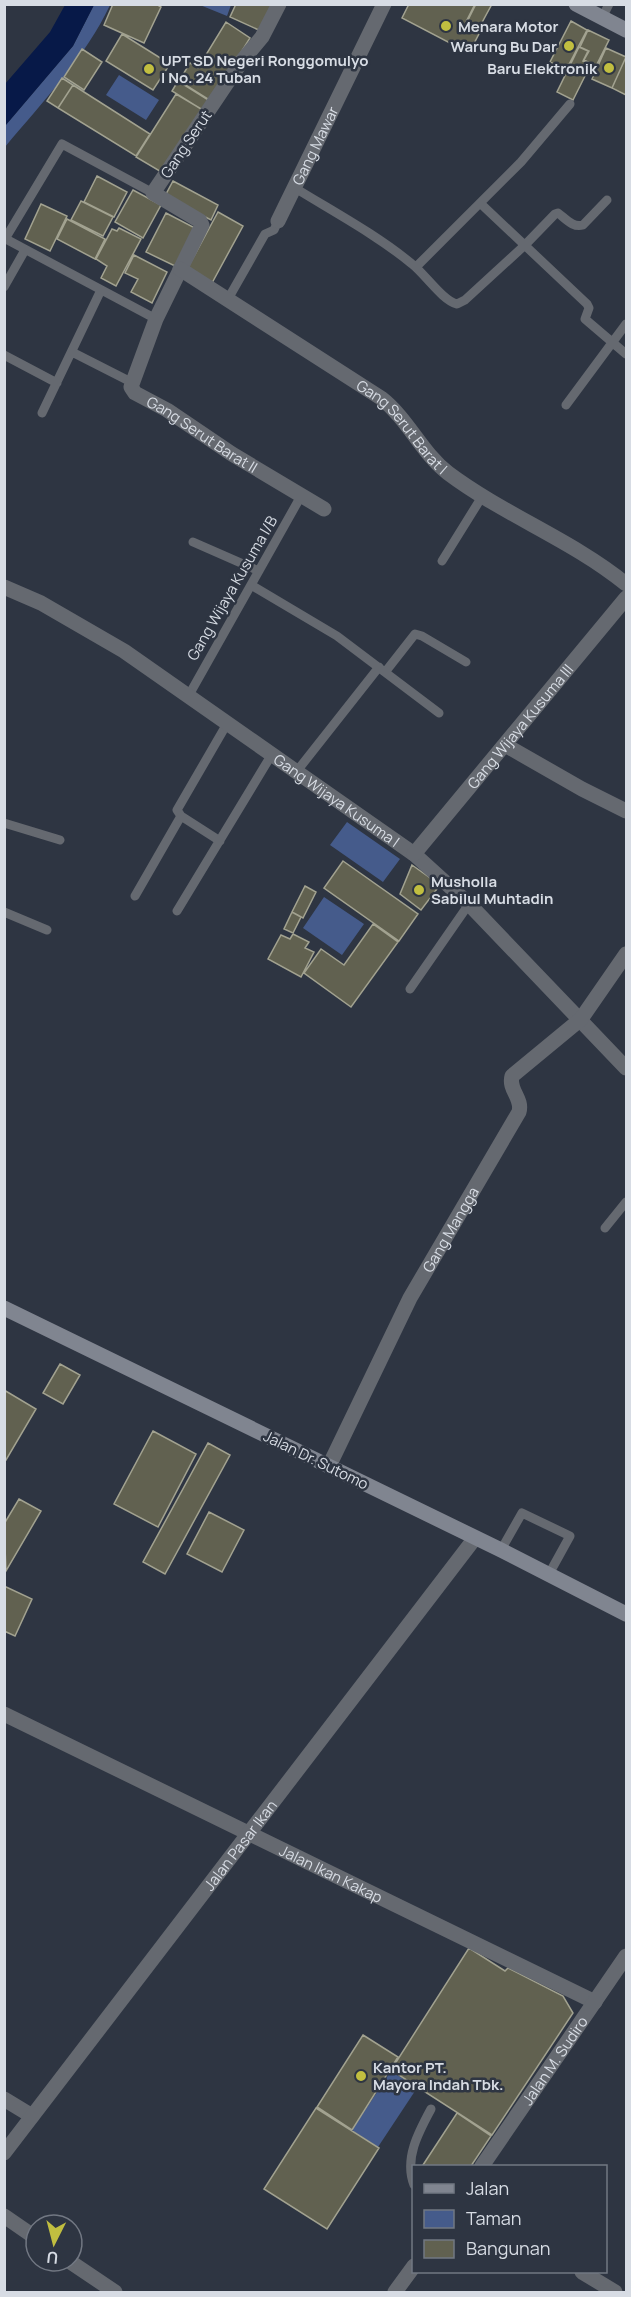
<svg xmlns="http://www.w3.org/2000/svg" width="631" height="2297" font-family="Manrope,sans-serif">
<rect width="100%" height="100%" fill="#2e3542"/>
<path fill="#455b8b" d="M94,5H110C87,55 41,104 5,147V126L73,46Z
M200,5H231L227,16Z
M119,75L159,100L146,120L106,95Z
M347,822L400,859L383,882L330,845Z
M324,897L364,924L342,955L303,928Z
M391,2071L417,2088L378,2147L352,2130Z"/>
<path fill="#071948" d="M65,5H94L73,46L5,126V84L50,32Z"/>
<path fill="#616150" stroke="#a2a290" stroke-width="1.5" d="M113,4H156L161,7L144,43L104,25Z
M236,4H273L261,31L230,17Z
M409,4H475L466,22L481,30L469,53L402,18Z
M476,4H492L479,28L467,22Z
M571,21L587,30L566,70L550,62Z
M226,22L250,38L211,101L179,81L190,63L198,68Z
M588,30L609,40L596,66L584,60L589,51L580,47Z
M122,34L170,64L153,90L106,61Z
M579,47L588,51L583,61L591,64L573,100L557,92Z
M606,48L626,57L612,88L592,79Z
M82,49L102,62L84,90L64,77Z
M626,57V95L612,88Z
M62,78L73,85L58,108L47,101Z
M178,81L210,101L204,111L172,91Z
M73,85L150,134L136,156L58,108Z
M176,94L203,110L163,173L136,157Z
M97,176L127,192L114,217L84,202Z
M173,181L218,205L211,220L165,196Z
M133,190L161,205L143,238L115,222Z
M81,201L113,217L103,236L71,220Z
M41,204L67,216L50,251L25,239Z
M218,212L243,226L212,283L187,269Z
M166,213L195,228L175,266L146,252Z
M67,219L105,239L95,259L57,239Z
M119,228L141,239L116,286L101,278L107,266L96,259L112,229L117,231Z
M134,255L167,272L152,303L131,292L138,279L125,273Z
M343,861L418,914L399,941L324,888Z
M412,865L440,885L421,910L400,894Z
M305,886L316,892L303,918L292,912Z
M292,912L301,917L293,933L284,929Z
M373,924L398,942L351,1007L304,973L321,949L344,965Z
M293,934L309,942L305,948L314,952L301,977L268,959L281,935L290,939Z
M60,1364L80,1375L63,1404L43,1393Z
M4,1390L36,1409L6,1460L4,1459Z
M153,1431L196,1454L158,1527L114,1504Z
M208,1443L230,1455L165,1574L143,1562Z
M19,1499L41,1511L6,1571L4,1524Z
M209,1512L244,1530L222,1572L187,1554Z
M4,1586L32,1599L15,1636L4,1631Z
M469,1948L505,1971L508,1968L563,1996L573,2013L492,2135L391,2070Z
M363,2035L398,2057L352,2130L317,2107Z
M316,2108L379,2148L327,2229L264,2189Z
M457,2113L491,2136L471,2166H424L423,2165Z"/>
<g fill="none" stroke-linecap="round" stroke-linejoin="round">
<path stroke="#656970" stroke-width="9" d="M602,18L609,4
M295,188C334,212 377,235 412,264C425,274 443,301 457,304L465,300L525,245L555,214L558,213C566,219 573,228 583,225L607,200
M480,203L587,304L589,308L585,319L626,354
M4,238L156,319
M5,239L62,144L153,193
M416,267L521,162L570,104
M4,287L25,250
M228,299L265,234L274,230L278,221
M72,352L131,382
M4,355L57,383
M566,405L626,324
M42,413L101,290
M193,542L259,571
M442,561L483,495
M251,585L337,636L439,713
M386,671L415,634L422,636L466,662
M189,695L301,496
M297,771L379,667
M4,823L60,840
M220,841L181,816L177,810L228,722
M135,896L181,816
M177,911L272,754
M4,912L47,930
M410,989L469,904
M605,1228L626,1202
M501,1550L522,1513L570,1536L549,1574
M414,2185C404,2159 418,2133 431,2109"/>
<g stroke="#656970" stroke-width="15">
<path id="s1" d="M279,4L262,37L241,62L153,193L200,221L202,225L156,319L131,387L135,393L167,410L232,454L324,509"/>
<path id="s2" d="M278,221L384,4"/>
<path id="s3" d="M180,269L381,398C408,419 421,452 448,473C504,515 572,540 626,584"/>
<path id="s4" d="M4,587L41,603L124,651L414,854L469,904L626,1068"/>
<path d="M505,745L582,789L626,811"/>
<path id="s5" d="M414,854L626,598"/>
<path id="s6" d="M329,1466L410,1298L519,1112C523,1098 508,1090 512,1076L581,1019L626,954"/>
<path id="s7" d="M4,1714L595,2002"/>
<path d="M4,2099L32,2116"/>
<path id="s8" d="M4,2153L475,1538"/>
<path id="s9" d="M482,2166L626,1956"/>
<path d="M4,2216L36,2238"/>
<path d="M69,2261L115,2292"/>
<path d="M582,2272L615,2292"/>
<path d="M395,2292L414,2266"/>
</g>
<path stroke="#808590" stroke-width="15" d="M576,4L626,30
M4,1308L501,1550L626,1614"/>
</g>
<g fill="#c1be40" stroke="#2e3542" stroke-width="2">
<circle cx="446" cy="26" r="6"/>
<circle cx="569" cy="46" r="6"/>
<circle cx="609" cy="68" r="6"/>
<circle cx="149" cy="69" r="6"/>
<circle cx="419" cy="890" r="6"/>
<circle cx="361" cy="2076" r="6"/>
</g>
<g text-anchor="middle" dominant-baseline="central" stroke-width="5" stroke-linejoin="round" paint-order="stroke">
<g font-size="15" font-weight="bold" fill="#d7dce4" stroke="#2e3542" text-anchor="start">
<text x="458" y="26">Menara Motor</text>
<text x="557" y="46" text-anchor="end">Warung Bu Dar</text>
<text x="161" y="60">UPT SD Negeri Ronggomulyo<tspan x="161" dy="17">I No. 24 Tuban</tspan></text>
<text x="597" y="68" text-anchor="end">Baru Elektronik</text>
<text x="431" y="881">Musholla<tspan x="431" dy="17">Sabilul Muhtadin</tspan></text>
<text x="373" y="2067">Kantor PT.<tspan x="373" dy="17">Mayora Indah Tbk.</tspan></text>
</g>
<g font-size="15" fill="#d7dce4" stroke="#2e3542">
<text transform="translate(186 144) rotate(-56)">Gang Serut</text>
<text stroke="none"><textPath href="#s2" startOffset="84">Gang Mawar</textPath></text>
<text stroke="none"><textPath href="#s3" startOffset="274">Gang Serut Barat I</textPath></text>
<text stroke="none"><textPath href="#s1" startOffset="550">Gang Serut Barat II</textPath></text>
<text transform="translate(232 588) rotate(-60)">Gang Wijaya Kusuma I/B</text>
<text stroke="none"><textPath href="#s5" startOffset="166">Gang Wijaya Kusuma III</textPath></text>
<text stroke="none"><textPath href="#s4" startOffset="396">Gang Wijaya Kusuma I</textPath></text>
<text stroke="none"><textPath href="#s6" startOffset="266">Gang Mangga</textPath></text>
<text transform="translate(316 1460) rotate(26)">Jalan Dr. Sutomo</text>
<text stroke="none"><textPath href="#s8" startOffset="388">Jalan Pasar Ikan</textPath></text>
<text stroke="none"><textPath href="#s7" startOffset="364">Jalan Ikan Kakap</textPath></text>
<text stroke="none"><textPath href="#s9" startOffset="128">Jalan M. Sudiro</textPath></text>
</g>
</g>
<rect width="631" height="2297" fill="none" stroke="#d7dce4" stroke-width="12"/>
<rect x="412" y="2165" width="195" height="108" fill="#2e3542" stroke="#727883" stroke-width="1.5"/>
<rect x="424" y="2184" width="30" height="9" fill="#808590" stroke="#727883" stroke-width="1.5"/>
<text x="466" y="2195" font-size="18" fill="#d7dce4">Jalan</text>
<rect x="424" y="2210" width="30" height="18" fill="#455b8b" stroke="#727883" stroke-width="1.5"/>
<text x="466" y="2225" font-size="18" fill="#d7dce4">Taman</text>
<rect x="424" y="2240" width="30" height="18" fill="#616150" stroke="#727883" stroke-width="1.5"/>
<text x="466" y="2255" font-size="18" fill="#d7dce4">Bangunan</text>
<g transform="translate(54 2243) rotate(186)"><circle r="28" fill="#2e3542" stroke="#727883" stroke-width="1.5"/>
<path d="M0-4.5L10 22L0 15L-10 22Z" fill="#c1be40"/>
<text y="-9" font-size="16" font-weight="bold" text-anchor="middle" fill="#d7dce4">U</text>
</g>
</svg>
